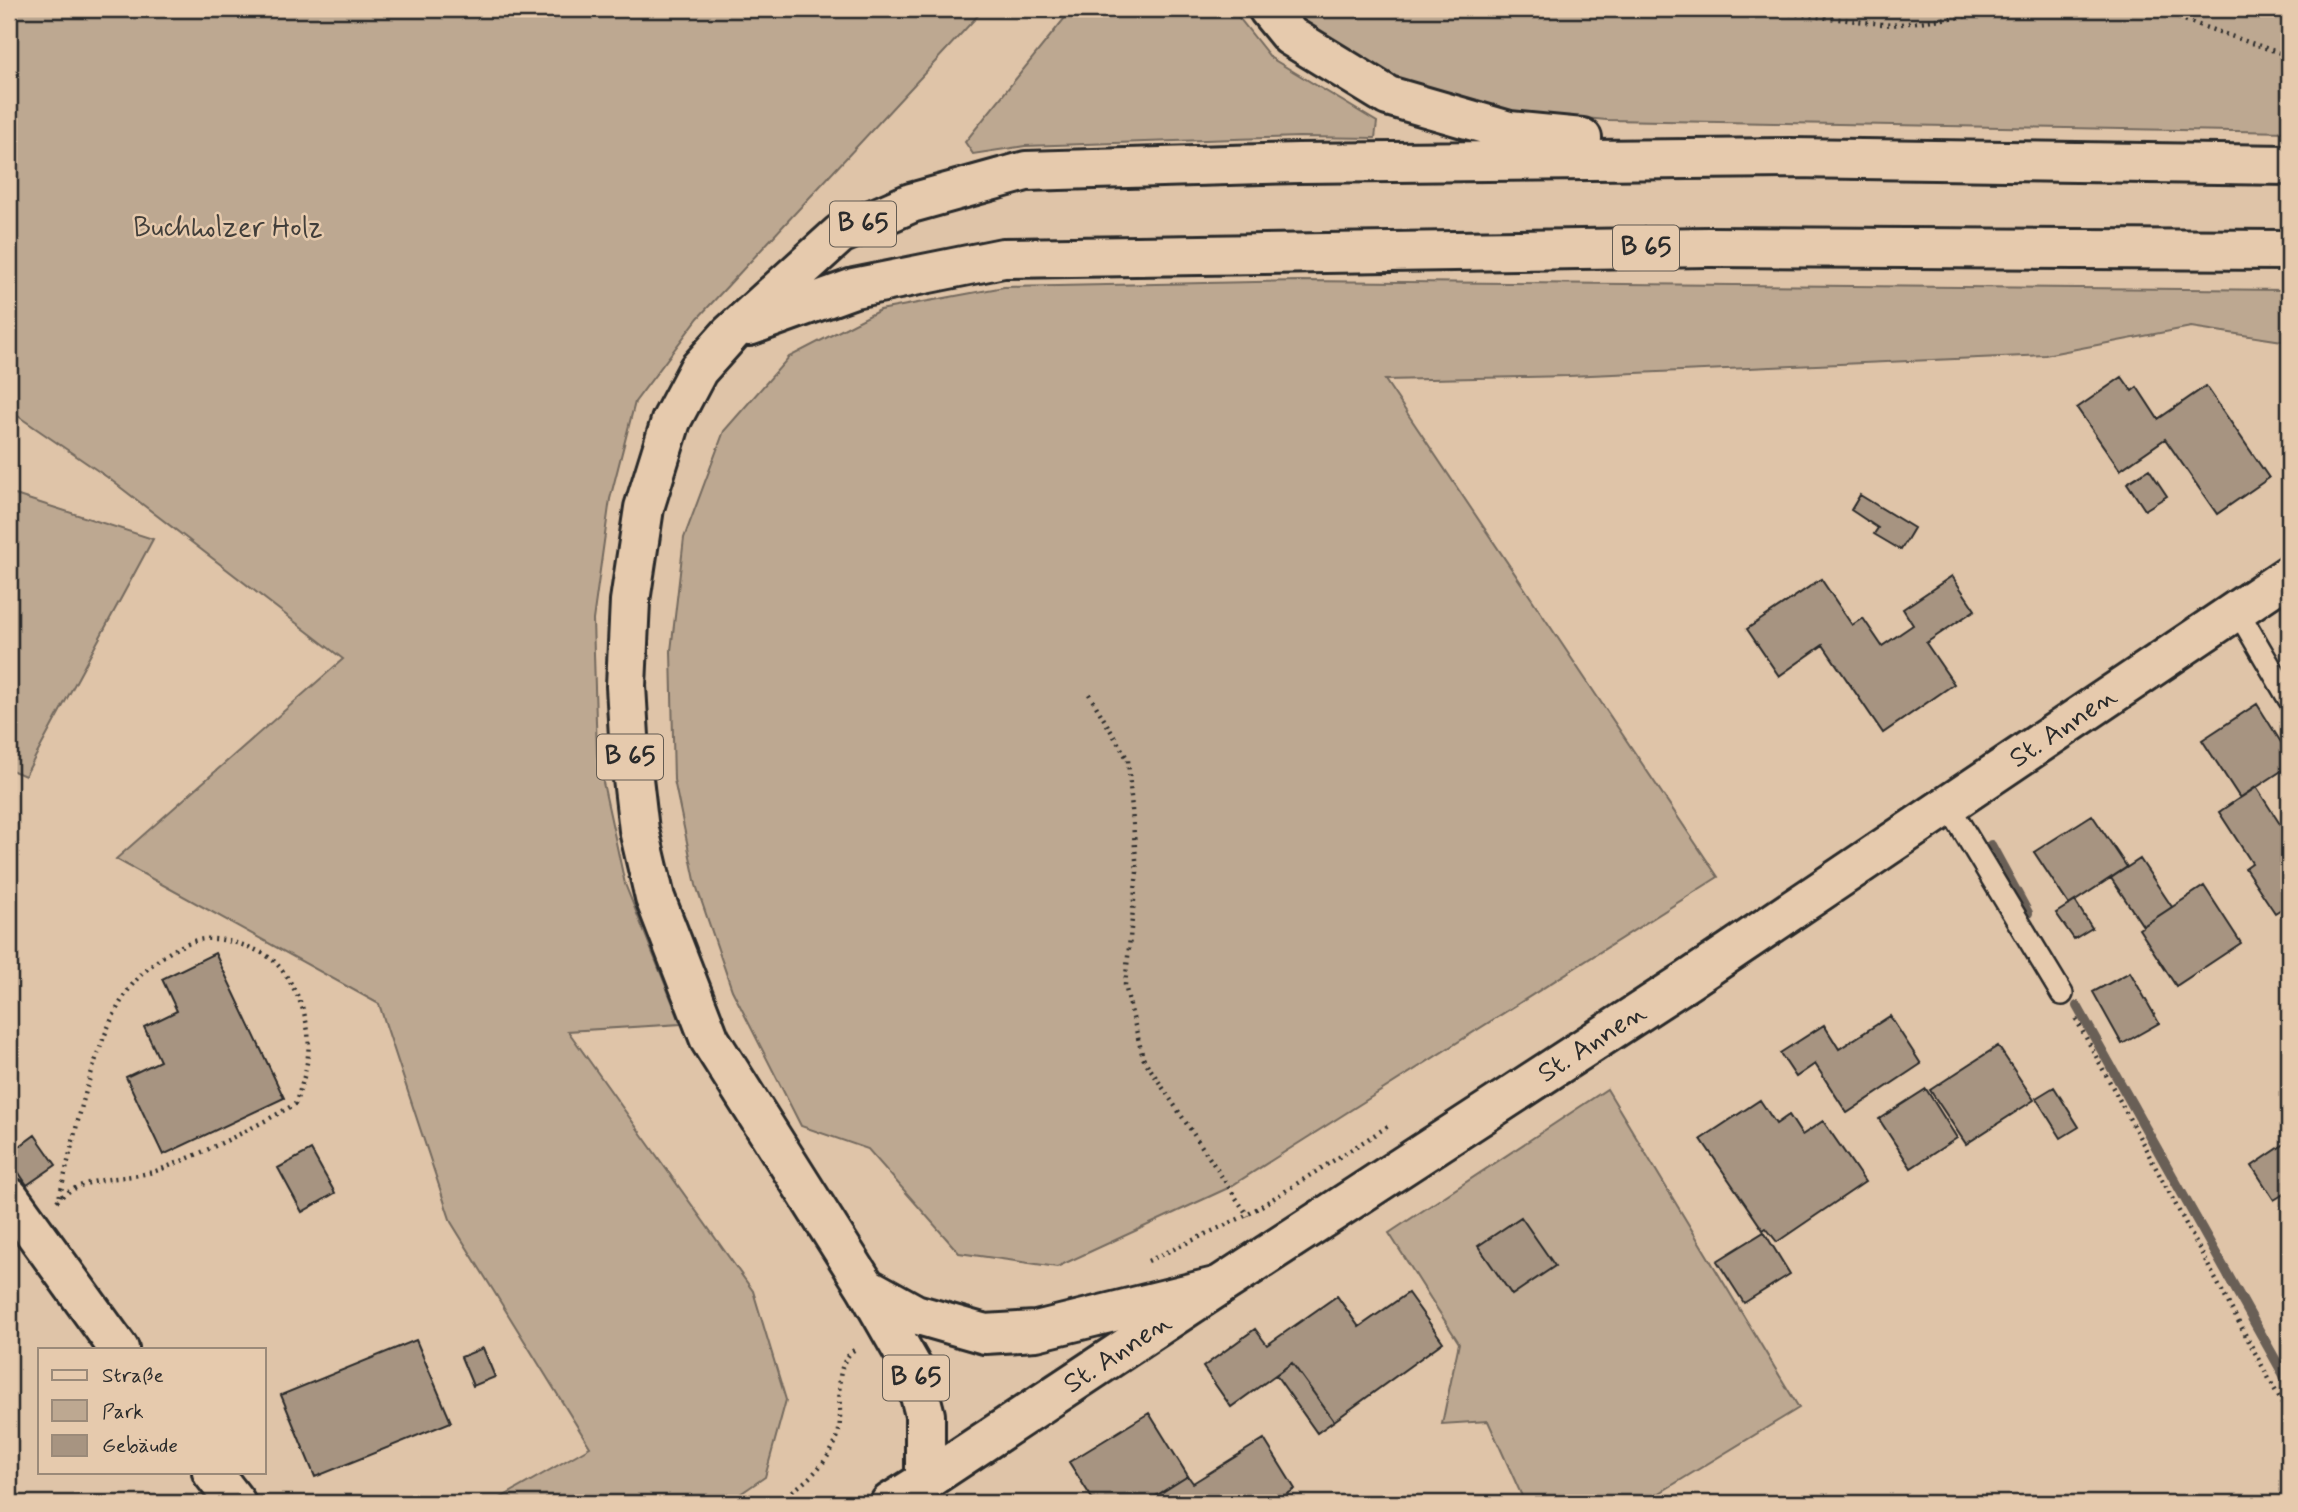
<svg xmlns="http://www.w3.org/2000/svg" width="2298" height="1512" font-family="Mynerve,sans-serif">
<rect width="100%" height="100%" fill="#dfc4a8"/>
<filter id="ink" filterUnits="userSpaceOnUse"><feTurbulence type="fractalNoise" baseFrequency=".0143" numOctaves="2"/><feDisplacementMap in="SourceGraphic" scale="14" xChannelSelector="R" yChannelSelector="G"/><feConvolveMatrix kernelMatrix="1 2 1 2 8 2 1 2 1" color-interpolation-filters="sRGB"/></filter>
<g filter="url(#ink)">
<path fill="#bda891" stroke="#746a5e" stroke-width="2" d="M9,9H984L698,318L635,402L610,499L593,620L597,755L625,884L681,1024L568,1031L753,1291L786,1400L765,1477L727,1503H492L590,1447L451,1222L379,1004L116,859L343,659L107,477L9,410Z
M1072,9H1232L1271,58L1377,122L1375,138L1299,137L1025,146L973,154L965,142Z
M1293,9H2289V132L1607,120L1513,112L1396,78L1303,22Z
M1299,281L2289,290V342L2191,327L2045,355L1568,376L1385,380L1718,877L1228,1188L1057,1267L959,1253L868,1149L801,1126L732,990L696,885L674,780L671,651L684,538L724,431L789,357L880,310L1004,287Z
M9,493L153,539L25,776L9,769Z
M1607,1089L1799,1408L1643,1503H1525L1488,1421L1442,1424L1459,1343L1389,1233Z"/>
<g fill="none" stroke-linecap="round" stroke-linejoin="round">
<path stroke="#695f56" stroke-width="10" d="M1991,845L2028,913
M2077,1006L2289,1384"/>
</g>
<path fill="#a79481" stroke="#2b2b2b" stroke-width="2" d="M2122,377L2132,391L2137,387L2158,419L2206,386L2269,478L2217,514L2165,439L2120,470L2077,408Z
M2149,469L2167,496L2145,510L2127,483Z
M1860,495L1914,528L1901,550L1874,534L1878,528L1851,510Z
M1952,576L1975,610L1926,643L1954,684L1883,733L1823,645L1779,676L1747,629L1821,579L1852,625L1863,618L1882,646L1913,625L1903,609Z
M2257,704L2289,755V766L2240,798L2202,740Z
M2256,787L2289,838V904L2275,913L2245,868L2252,863L2219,812Z
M2092,815L2127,867L2069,905L2034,852Z
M2140,859L2172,907L2143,926L2111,878Z
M2204,886L2241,943L2176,986L2139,929Z
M2075,901L2092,928L2074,939L2056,913Z
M215,953L284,1098L163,1155L126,1077L160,1061L144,1027L177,1011L162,979Z
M2130,972L2159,1023L2122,1044L2093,992Z
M1890,1016L1921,1064L1847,1113L1815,1064L1796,1077L1780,1053L1824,1025L1839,1049Z
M1998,1046L2034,1100L1966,1144L1930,1090Z
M2054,1087L2079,1127L2061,1138L2036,1098Z
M1926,1089L1957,1138L1911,1168L1879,1119Z
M1760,1100L1776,1124L1789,1115L1802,1135L1823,1121L1865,1182L1777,1242L1766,1228L1763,1230L1701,1139Z
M35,1135L56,1165L27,1185L9,1158V1154Z
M2289,1141V1191L2274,1200L2252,1166Z
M311,1150L335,1193L302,1212L278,1168Z
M1521,1217L1555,1266L1512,1295L1478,1246Z
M1764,1232L1790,1274L1744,1303L1717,1261Z
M1408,1293L1443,1342L1334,1421L1292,1363L1231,1407L1203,1367L1255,1329L1267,1345L1337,1296L1359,1327Z
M416,1340L451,1422L315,1477L281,1395Z
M483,1348L495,1377L473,1386L461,1357Z
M1292,1363L1334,1421L1317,1433L1276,1375Z
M1149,1413L1188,1476L1144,1503H1095L1069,1462Z
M1264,1439L1295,1489L1273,1503H1152L1150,1500L1188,1476L1193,1483Z"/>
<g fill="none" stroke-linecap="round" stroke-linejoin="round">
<defs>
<path id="lane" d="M2237,610L2289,699
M1948,805L2062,994"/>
<path id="street" d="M9,1197L119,1349
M212,1472L236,1503"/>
<g id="secondary">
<path id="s1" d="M925,1481L1219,1286L1687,981L2289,575"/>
</g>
<path id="primary" d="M890,1503L925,1481"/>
<path id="highway" d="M1268,9L1290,36L1388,96L1509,131L1582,138
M749,326L854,288L1003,258L1709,247L2289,250
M868,1288L915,1314L985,1334L1036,1331L1219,1286
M925,1481V1415L913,1369L866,1287L710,1040L655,898L639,830L630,753L626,686L630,601L644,508L671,421L698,370L731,333L840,234L911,203L1026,171L1299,163L1790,158L2289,165"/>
</defs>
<use href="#lane" stroke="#2b2b2b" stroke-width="26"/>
<use href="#street" stroke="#2b2b2b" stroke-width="44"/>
<use href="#secondary" stroke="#2b2b2b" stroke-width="44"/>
<use href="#primary" stroke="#2b2b2b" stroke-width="44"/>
<use href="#highway" stroke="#2b2b2b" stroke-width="44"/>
<path stroke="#2b2b2b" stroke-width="4.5" stroke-dasharray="2 5" stroke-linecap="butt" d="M1748,9L1892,25L1984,14L2075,9
M2152,9L2289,56
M1089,694L1128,760L1137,872L1125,985L1143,1058L1248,1216
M2076,1019L2289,1416
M57,1201C85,1173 125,1182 159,1170C206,1152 252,1129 295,1104C305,1077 313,1051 306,1021C302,1001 289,976 274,961C259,948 224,937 204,939C181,941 152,963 137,979C95,1026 75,1137 59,1198
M1148,1261L1247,1215L1390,1125
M775,1503C800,1487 824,1469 836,1441C848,1414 826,1367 857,1348"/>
<use href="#lane" stroke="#e6caad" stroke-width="21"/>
<use href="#street" stroke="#e6caad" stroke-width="38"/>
<use href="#secondary" stroke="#e6caad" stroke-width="38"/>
<use href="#primary" stroke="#e6caad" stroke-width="38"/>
<use href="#highway" stroke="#e6caad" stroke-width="38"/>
</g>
</g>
<g text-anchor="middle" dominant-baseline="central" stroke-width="5" stroke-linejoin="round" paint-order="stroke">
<g fill="#e6caad" stroke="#635b52" stroke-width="2">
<rect x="830" y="201.5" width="66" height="45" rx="5"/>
<rect x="1613" y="225.5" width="66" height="45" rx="5"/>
<rect x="597" y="734.5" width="66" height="45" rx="5"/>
<rect x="883" y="1355.5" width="66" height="45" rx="5"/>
</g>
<g font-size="26" font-weight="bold" fill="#2b2b2b">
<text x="863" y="224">B 65</text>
<text x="1646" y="248">B 65</text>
<text x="630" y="757">B 65</text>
<text x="916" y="1378">B 65</text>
</g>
<g font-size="28" fill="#413e3a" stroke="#e6caad">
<text x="228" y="228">Buchholzer Holz</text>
</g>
<g font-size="28" fill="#2b2b2b" stroke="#e6caad">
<text stroke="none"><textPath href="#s1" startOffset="1365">St. Annen</textPath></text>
<text stroke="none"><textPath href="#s1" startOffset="798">St. Annen</textPath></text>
<text stroke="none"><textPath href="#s1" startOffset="231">St. Annen</textPath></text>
</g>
</g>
<rect width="2298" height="1512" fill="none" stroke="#e6caad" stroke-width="35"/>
<rect x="18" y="18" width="2263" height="1477" fill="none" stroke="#2b2b2b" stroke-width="2.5" filter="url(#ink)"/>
<rect x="38" y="1348" width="228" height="126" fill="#e6caad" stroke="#9b8a79" stroke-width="2"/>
<rect x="52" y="1370" width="35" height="10" fill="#e6caad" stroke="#9b8a79" stroke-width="2"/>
<text x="102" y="1382" font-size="21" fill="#2b2b2b">Straße</text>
<rect x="52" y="1400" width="35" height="21" fill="#bda891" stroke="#9b8a79" stroke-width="2"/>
<text x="102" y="1418" font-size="21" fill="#2b2b2b">Park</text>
<rect x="52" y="1435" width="35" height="21" fill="#a79481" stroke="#9b8a79" stroke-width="2"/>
<text x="102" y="1452" font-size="21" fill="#2b2b2b">Gebäude</text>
</svg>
